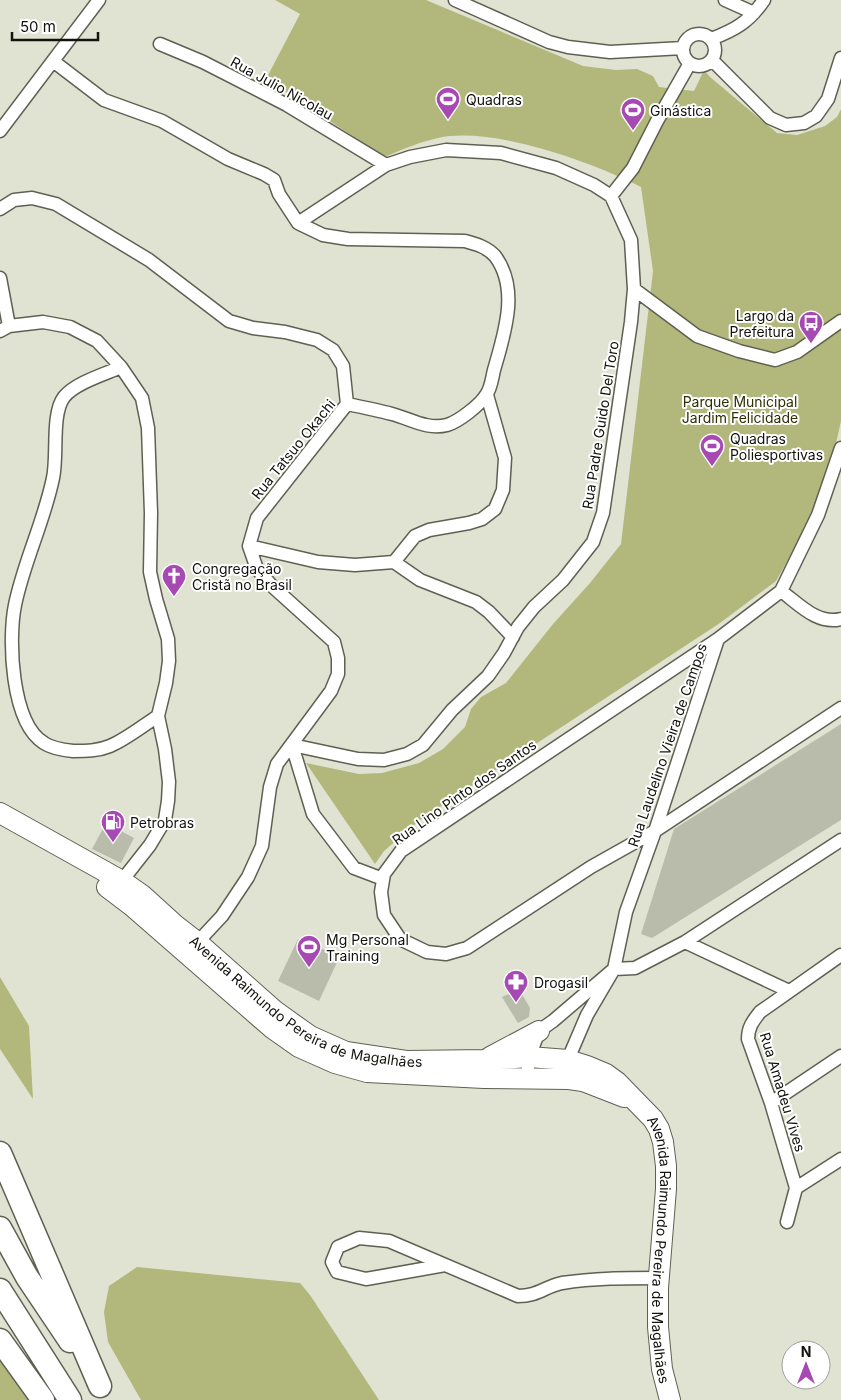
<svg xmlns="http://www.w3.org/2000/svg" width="841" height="1400" font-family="Inter,sans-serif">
<rect width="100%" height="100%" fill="#e1e3d2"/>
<path fill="#b2b87c" d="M275,0H426L583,66L616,70L637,69L653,76L659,87L694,91L704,70L710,77L777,133L797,135L825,126L837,117L841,109V421L831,466L800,539L776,581L720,623L420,820L384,851L375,864L306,763L359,774L382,773L419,763L443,749L465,727L471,709L481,697L506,683L553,624L590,583L621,544L653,271L641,187C591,162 493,126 438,138C420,142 403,149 387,156L380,154L266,79L300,14Z
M0,977L29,1026L33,1099L0,1049Z
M137,1267L300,1283L310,1295L379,1400H141L108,1342L104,1312L109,1286Z
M0,1357L30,1400H0Z"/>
<path fill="#b9bbab" d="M841,724V820L652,938L641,934L674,829Z
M106,823L134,838L121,863L92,849Z
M298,939L340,956L319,1001L278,981Z
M519,989L530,1008L529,1017L518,1023L502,997Z"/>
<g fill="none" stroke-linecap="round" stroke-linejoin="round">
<defs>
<path id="street" d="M455,0L549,42L568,47L610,52L683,48
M725,0L754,13
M683 50a16 16 0 1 1 32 0a16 16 0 1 1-32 0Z
M711,39C735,30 749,22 764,0
M160,44L203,62L287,105L386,165
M712,60L770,118L786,125L804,123L816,116L828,99L841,58
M53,61L104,100L162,121L228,159L264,174L274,180L279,194L298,223L323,235L348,239L465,241C476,244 487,247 495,256C520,289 504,335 494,370C492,378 491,389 486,395C480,405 458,422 447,425C427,430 411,419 392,414C377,410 362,407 347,404
M0,131L99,0
M611,196L633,168L657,121L690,63
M0,209L14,200L32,198L56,204L149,260L229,321L253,328L285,332L317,340L333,350L343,366L347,404L257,518L249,546L257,569L272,586L334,642L338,658V674L331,691L277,764L270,787L262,846L248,877L222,916L194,946
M0,278L9,326
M634,289L697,336L739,351L775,360L797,352L841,321
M0,331L9,326L43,322L70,327L97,341L121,367L142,398L148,428L151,513L150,572L156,599L168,639L169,661L166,683L158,716L165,749L169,782L168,801L165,820L150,845L117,887
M121,367C105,374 75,383 64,397C51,414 58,456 53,478C44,522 24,561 15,605C8,639 11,723 44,743C51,748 64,750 73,751C86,751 98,751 110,746C125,740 144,725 158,716
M249,546L318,562L355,565L394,562
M394,562L415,536L429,530L469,523L482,519L495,509L503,490L505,458L487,395
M394,562L420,580L476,602L489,612L513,637
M781,591C799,604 817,625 841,619
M718,639L401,851L384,874L381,892L384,915L400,939L427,952L446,954L467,948L591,867L655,831L841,708
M292,745L358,759L384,760L407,754L423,745L452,710L488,676L504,653L518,627L534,607L563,580L593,542L603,513L631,322L634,289L631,240L611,196L594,185L556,168L501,153L446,150L410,157L386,165L298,223
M292,745L313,814L354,868L383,879
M685,942L789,991
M566,1064L587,1015L614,969L626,912L655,831L718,639L781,591L818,515L841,448
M527,1078L529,1057L539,1031L553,1021L614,969L635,968L685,942L841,840
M771,1103L841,1056
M796,1188L841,1159
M787,1222L796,1188L771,1103L748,1039C748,1027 753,1021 760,1012L841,955
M445,1265L366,1279L337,1272L332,1262L338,1247L359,1238L389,1241L518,1296C538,1296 544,1287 562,1283C594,1278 626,1278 658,1278"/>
<g id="primary">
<path id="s1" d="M0,813L122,881L142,895L175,925L197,942L275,1011L310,1036L346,1052L406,1061L485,1060L529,1057L568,1060L587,1066L606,1074L617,1082L653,1119L659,1129L663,1142L666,1166V1189L658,1288V1327L662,1369L670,1400"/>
<path d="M107,887L132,906L272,1028L299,1047L335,1063L367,1072L484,1078L569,1079L583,1081L624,1097"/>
<path d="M490,1057L539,1031"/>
</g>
<path id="highway" d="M0,1153L100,1386
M0,1228L27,1277L70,1341
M0,1290L70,1400
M0,1340L43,1400"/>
</defs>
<use href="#street" stroke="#5f6052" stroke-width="15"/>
<use href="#primary" stroke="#5f6052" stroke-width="22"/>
<use href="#highway" stroke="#5f6052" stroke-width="25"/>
<use href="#street" stroke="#fff" stroke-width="12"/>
<use href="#primary" stroke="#fff" stroke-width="20"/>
<use href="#highway" stroke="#fff" stroke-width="22"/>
</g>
<defs>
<symbol id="stadium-pin" viewBox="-11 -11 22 30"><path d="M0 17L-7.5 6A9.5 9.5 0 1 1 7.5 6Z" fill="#a649b3" stroke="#fff"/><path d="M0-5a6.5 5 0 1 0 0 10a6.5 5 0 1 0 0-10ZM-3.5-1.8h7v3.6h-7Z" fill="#fff"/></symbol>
<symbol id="bus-pin" viewBox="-11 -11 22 30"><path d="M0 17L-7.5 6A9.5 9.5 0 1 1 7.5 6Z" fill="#a649b3" stroke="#fff"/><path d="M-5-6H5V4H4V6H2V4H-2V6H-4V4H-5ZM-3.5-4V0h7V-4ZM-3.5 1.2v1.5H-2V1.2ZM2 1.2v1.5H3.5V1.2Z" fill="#fff"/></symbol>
<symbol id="church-pin" viewBox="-11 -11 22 30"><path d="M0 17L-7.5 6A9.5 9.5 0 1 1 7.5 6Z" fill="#a649b3" stroke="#fff"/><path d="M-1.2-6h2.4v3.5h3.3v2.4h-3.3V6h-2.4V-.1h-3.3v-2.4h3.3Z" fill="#fff"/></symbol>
<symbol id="fuel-pin" viewBox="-11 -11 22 30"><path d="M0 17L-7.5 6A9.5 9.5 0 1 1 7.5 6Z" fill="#a649b3" stroke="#fff"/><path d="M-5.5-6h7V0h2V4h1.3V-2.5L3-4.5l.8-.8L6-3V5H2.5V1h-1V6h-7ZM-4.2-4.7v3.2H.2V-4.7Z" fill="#fff"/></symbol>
<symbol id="pharmacy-pin" viewBox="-11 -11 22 30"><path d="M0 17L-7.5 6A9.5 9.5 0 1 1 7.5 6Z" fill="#a649b3" stroke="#fff"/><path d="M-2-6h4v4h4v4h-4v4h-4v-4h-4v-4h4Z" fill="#fff"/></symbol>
</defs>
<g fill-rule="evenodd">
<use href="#stadium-pin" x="434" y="85" width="28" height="38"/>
<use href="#stadium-pin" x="619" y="96" width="28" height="38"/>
<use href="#bus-pin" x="797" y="309" width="28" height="38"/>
<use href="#stadium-pin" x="698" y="432" width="28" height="38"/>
<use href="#church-pin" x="160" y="562" width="28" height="38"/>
<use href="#fuel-pin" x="99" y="808" width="28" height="38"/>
<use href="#stadium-pin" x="295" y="933" width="28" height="38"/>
<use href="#pharmacy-pin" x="502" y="968" width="28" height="38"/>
</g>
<g text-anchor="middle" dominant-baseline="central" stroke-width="4" stroke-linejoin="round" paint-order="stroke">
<g font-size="14" fill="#12130d" stroke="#fff">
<text transform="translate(282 88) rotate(29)">Rua Julio Nicolau</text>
<text transform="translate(600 425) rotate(-81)">Rua Padre Guido Del Toro</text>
<text transform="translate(293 449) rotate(-51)">Rua Tatsuo Okachi</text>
<text transform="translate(667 745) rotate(-71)">Rua Laudelino Vieira de Campos</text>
<text transform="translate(464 792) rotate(-35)">Rua Lino Pinto dos Santos</text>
<text stroke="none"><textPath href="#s1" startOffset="365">Avenida Raimundo Pereira de Magalhães</textPath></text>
<text transform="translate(783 1092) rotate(73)">Rua Amadeu Vives</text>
<text stroke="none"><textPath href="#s1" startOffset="884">Avenida Raimundo Pereira de Magalhães</textPath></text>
</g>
<g font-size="14" fill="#12130d" stroke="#fff" text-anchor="start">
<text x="466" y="99">Quadras</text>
<text x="650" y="110">Ginástica</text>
<text x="794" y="315" text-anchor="end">Largo da<tspan x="794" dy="16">Prefeitura</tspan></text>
<text x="730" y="438">Quadras<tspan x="730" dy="16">Poliesportivas</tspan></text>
<text x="192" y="568">Congregação<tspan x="192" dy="16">Cristã no Brasil</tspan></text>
<text x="130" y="822">Petrobras</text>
<text x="326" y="939">Mg Personal<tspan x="326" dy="16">Training</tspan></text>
<text x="534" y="982">Drogasil</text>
</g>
<g font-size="14" fill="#2e3004" stroke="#fff">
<text x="740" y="401">Parque Municipal<tspan x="740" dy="16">Jardim Felicidade</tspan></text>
</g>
</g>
<g transform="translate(806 1365)"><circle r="24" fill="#ffffff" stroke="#a0a19e"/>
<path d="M0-4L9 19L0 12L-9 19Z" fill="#a649b3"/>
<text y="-8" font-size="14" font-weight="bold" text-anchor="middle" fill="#12130d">N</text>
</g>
<path d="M12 32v8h86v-8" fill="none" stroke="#12130d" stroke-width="2.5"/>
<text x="20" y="32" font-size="15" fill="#12130d" stroke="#ffffff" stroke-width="4" paint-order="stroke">50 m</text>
</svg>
